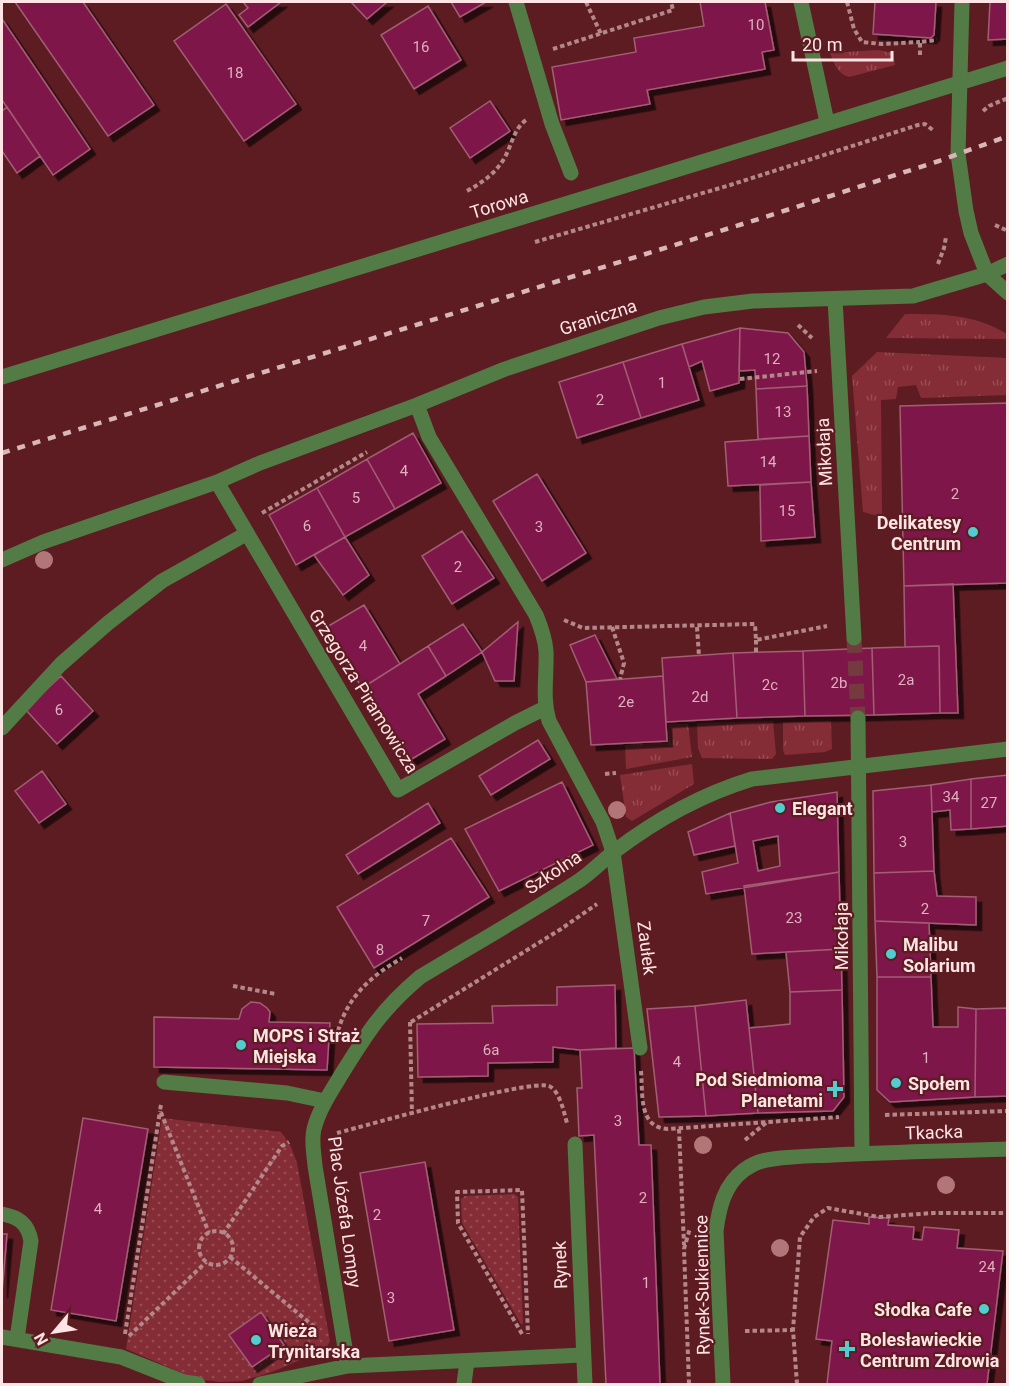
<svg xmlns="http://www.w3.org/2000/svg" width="1009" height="1386" font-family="Roboto,sans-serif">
<defs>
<pattern id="grass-tufts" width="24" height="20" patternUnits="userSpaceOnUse" patternTransform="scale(1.5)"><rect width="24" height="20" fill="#852d36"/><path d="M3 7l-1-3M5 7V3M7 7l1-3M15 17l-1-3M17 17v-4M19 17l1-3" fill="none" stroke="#974b53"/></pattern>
<pattern id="park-dots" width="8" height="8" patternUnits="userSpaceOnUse" patternTransform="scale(1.5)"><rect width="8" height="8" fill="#852d36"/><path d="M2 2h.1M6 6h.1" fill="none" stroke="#974b53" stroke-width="1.8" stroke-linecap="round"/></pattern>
<filter id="shadow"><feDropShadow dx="5.5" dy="5.5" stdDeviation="0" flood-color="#0009"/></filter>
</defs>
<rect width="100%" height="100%" fill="#5d1c22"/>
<path fill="url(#grass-tufts)" d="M878,50L893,53L895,65L849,77C838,74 834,63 830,53Z
M905,314C943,314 974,314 1007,334V339L886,338Z
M877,352L1008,358L1007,395L921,398L916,385L898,387L896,399L881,400L882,517L863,512L852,376Z
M773,721L776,754L772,759L702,758L698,748L697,723Z
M831,721L832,749L825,752L785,755L783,750V722Z
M668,724H688L692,757L626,769L625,745L667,742Z
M692,764L694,784L632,821L626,817L620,775Z"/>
<path fill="url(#park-dots)" d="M162,1118L281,1132L291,1147L297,1163L330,1341L326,1349L272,1372L242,1381L221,1382L196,1379L126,1349Z
M514,1194L518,1197L523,1324H521L462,1223L461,1199L465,1196Z"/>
<path fill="#7e1948" stroke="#a35d75" stroke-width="1.5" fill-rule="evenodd" filter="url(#shadow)" d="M15,2H83L154,105L108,136Z
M243,2H281L248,27L239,15L248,8Z
M351,2H387L367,19Z
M451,2H486L460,17Z
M700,2H765L774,50L762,52L765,69L647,90L650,104L561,120L552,67L636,52L634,38L704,26Z
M875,2H936L934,35L931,38L873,34Z
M990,2H1008V39L988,40Z
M226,4L296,104L244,141L174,41Z
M428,6L461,60L414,89L381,35Z
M2,19L90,149L53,175L2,100Z
M490,101L510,131L470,158L450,128Z
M7,107L40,156L17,173L2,151V111Z
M740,328L788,333L804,352L807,386L756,389L755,370L739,371Z
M740,328L739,383L710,391L702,361L689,367L682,344Z
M682,344L699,400L641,418L623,362Z
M623,362L641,418L577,438L559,382Z
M807,386L809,436L758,439L756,389Z
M1008,403V583L904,586L900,406Z
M413,433L441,483L395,509L367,459Z
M809,436L811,482L728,486L725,442Z
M367,459L395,509L345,537L317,488Z
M537,474L586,553L542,581L493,501Z
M811,482L815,537L761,541L760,485Z
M317,488L345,537L296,565L269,515Z
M462,531L494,578L452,604L422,556Z
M345,537L369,575L343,595L314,555Z
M953,584L958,713H940L939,646L905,647L904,586Z
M364,605L400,664L362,688L325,628Z
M518,622L514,681H495L482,652Z
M463,624L482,652L446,676L428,646Z
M595,635L617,679L586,682L570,645Z
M428,646L446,676L418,694L445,739L407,762L362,688Z
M939,646L940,713L874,715L872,648Z
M872,648L874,715L805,716L803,651Z
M803,651L805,716L737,718L733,653Z
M733,653L737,718L666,722L662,658Z
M61,676L93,711L57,744L25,709Z
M663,676L667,741L591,745L586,682Z
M538,740L550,759L491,795L479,776Z
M42,771L66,804L39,823L15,791Z
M1008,775V826L971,829V779Z
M971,779V829L951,830L950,810L932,812L931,785Z
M562,782L593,845L499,891L465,829Z
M931,785L934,871L874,873L873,791Z
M837,792L839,872L706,894L702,872L738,863L730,813L771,802ZM778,836L780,866L758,871L753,841Z
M428,803L440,823L358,874L346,855Z
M730,813L735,846L694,855L688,832Z
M451,838L489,897L374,968L337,907Z
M934,871L937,896L976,897V925L875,921L874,873Z
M839,872L841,949L752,954L744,886Z
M875,921L929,923L931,977H877Z
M841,949L842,990L790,992L786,952Z
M877,977H931L933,1027H958V1007L976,1009L975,1097L890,1102L877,1090Z
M615,985L616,1048L580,1050L553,1047V1062L488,1063V1076L418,1077L417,1024L493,1023L492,1006L557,1005V987Z
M842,990L844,1097L833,1111L758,1113L749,1028L790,1024V992Z
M746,1000L758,1113L706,1116L695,1006Z
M251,1002L260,1003L267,1008L270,1012L269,1022L330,1023L327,1070L154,1067V1017L239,1019L242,1009Z
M695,1006L706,1116L659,1117L647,1009Z
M1008,1008V1096L975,1097L976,1009Z
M634,1048L639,1145H651L660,1384H606L594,1135L579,1136L577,1088H582L580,1050Z
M83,1118L148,1129L116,1321L51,1310Z
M425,1162L454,1330L389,1341L360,1173Z
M869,1217L889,1218L888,1225L914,1227L913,1239L922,1240L924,1227L959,1230L957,1248L1003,1251L987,1384H827L832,1341L816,1339L833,1220L869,1224Z
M2,1234H7L2,1293Z
M261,1312L284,1345L252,1367L229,1335Z"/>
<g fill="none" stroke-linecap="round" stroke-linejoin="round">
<path stroke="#753a3f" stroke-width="15" stroke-dasharray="15 8" stroke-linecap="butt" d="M854,638L858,718"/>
<path stroke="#b4878a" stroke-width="4" stroke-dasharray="4.5 3" stroke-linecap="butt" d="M586,2L601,34
M847,2L854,29L862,42L882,44L920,42
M553,49L673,10L671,2
M920,55V42L937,40
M983,111L989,106L1008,98
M467,191C483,182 496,173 505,157C512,144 514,129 526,120
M995,225L1008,231
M535,242L727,186L918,125L925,124L934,131
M938,264L944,248L946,237
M798,325L812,338
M740,379L817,371
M262,513L367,452
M564,620L583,628L755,624L756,640L827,626
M612,627L624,663L620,679
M697,627L699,656
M756,640V653
M605,774L616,773
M233,986L276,994
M410,1022L412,1114
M411,1022L561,929L597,904
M338,1031C348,996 371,976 402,958
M641,1071C643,1093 638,1128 668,1129L839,1117
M161,1105L160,1110L209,1233
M885,1115L1008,1111
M679,1129L684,1245
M337,1133C368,1125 530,1079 549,1086C560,1091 564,1113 567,1123
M745,1140L767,1122
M199 1248a17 17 0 1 1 34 0a17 17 0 1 1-34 0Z
M223,1234L282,1146L289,1142
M230,1257L317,1329
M745,1331L793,1330
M125,1334L160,1111
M522,1334L458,1223L457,1192L522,1190L528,1334
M129,1336L206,1262
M689,1384L684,1249L690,1228
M797,1384L793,1330L800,1237L814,1217L828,1208L879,1217L933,1213H1008"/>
<path stroke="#537b46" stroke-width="15" d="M516,2L552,124L571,173
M2,728L61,664L108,623L162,581L246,534
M164,1082L287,1093L325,1101
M575,1144L585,1384
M2,1214C18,1217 28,1223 31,1241L17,1339
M464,1384L467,1361"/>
<path stroke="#537b46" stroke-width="15" d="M801,2L827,122
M962,2L958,154L966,211L971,233L987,274L1008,293
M835,299L854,638
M2,377L1008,68
M417,405L429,437L536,615C541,627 545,638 546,651C547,675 542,698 549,721L603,822L613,852L640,1048
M217,482L398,790L515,723L545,708
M2,560L43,542L217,482L260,463L417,405L505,369L659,318L704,307L753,301L913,296L987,274L1008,264
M858,718L862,1153
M2,1337L121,1357L184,1382L198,1384
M348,1366L315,1166C314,1153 311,1141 314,1129C319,1109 331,1092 341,1075C367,1033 382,1009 420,977C473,945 528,914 580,880C593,871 603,860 615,851C657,819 703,794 752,779L1008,749
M260,1384L348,1366L583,1355
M723,1384L716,1231C719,1208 724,1185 744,1170C752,1164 763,1160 773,1159C793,1156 813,1156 833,1155C891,1152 949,1151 1008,1149"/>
<path stroke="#d9b6b7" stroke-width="4.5" stroke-dasharray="8 8" stroke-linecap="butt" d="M2,453L762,218L939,161L1008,136"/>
</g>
<g fill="#b27578">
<circle cx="44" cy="560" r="9"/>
<circle cx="617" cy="810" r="9"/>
<circle cx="703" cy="1145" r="9"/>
<circle cx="946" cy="1185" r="9"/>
<circle cx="780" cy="1248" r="9"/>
</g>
<g fill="#52ccd0" stroke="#5d1c22" stroke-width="2">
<circle cx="973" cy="532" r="6"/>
<circle cx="780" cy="808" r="6"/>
<circle cx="891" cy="954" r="6"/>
<circle cx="241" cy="1045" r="6"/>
<circle cx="896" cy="1083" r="6"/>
<path d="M832 1080h6v6h6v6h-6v6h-6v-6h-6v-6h6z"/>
<circle cx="984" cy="1309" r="6"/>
<circle cx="256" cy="1340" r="6"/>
<path d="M844 1340h6v6h6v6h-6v6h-6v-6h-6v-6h6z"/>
</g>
<g text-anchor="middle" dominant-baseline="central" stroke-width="4.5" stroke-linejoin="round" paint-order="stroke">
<g font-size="15" fill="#deb1bd">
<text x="756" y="25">10</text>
<text x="421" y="47">16</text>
<text x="235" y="73">18</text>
<text x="772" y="359">12</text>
<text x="662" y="383">1</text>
<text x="600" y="400">2</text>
<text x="783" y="412">13</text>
<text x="768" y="462">14</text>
<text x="404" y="471">4</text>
<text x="955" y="494">2</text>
<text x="356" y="498">5</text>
<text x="787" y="511">15</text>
<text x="307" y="526">6</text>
<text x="539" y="527">3</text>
<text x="458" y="567">2</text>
<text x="363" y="646">4</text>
<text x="906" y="680">2a</text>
<text x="839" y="683">2b</text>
<text x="770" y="685">2c</text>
<text x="700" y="697">2d</text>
<text x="626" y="702">2e</text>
<text x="59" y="710">6</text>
<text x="951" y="797">34</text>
<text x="989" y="803">27</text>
<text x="903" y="842">3</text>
<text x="925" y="909">2</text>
<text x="794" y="918">23</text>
<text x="426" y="921">7</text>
<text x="380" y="950">8</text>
<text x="491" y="1050">6a</text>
<text x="926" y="1058">1</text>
<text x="677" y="1062">4</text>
<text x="618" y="1121">3</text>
<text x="643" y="1198">2</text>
<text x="98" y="1209">4</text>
<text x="377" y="1215">2</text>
<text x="987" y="1267">24</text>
<text x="646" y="1283">1</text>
<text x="391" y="1298">3</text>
</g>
<g font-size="18" fill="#fee4e4" stroke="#5d1c22">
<text transform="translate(499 204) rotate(-17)">Torowa</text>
<text transform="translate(598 317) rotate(-18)">Graniczna</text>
<text transform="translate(824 452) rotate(-93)">Mikołaja</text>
<text transform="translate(364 691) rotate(58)">Grzegorza Piramowicza</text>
<text transform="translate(553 872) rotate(-34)">Szkolna</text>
<text transform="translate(841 936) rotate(-90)">Mikołaja</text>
<text transform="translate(647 948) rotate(83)">Zaułek</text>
<text transform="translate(934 1132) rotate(-2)">Tkacka</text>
<text transform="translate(345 1212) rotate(82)">Plac Józefa Lompy</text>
<text transform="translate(560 1265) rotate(-92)">Rynek</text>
<text transform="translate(702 1285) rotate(-91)">Rynek-Sukiennice</text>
</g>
<g font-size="18" font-weight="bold" fill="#fee4e4" stroke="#5d1c22" text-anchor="start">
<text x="961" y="522" text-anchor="end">Delikatesy<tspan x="961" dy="21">Centrum</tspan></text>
<text x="792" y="808">Elegant</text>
<text x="903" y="944">Malibu<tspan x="903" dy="21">Solarium</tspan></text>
<text x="253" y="1035">MOPS i Straż<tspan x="253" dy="21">Miejska</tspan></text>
<text x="823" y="1079" text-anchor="end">Pod Siedmioma<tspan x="823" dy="21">Planetami</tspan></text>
<text x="908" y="1083">Społem</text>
<text x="972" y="1309" text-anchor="end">Słodka Cafe</text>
<text x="268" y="1330">Wieża<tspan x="268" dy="21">Trynitarska</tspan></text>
<text x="860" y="1339">Bolesławieckie<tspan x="860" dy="21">Centrum Zdrowia</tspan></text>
</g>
</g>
<rect width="1009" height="1386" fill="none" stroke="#fee4e4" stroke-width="6"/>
<g transform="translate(54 1332) rotate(241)" stroke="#5d1c22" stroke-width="4.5" paint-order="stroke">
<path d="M0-4.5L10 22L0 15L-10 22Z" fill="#fee4e4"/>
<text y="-9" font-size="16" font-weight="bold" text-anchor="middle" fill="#fee4e4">N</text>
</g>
<path d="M793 51v9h99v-9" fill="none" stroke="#fee4e4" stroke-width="3"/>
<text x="802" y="51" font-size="18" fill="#fee4e4" stroke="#5d1c22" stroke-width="4.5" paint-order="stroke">20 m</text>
</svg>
